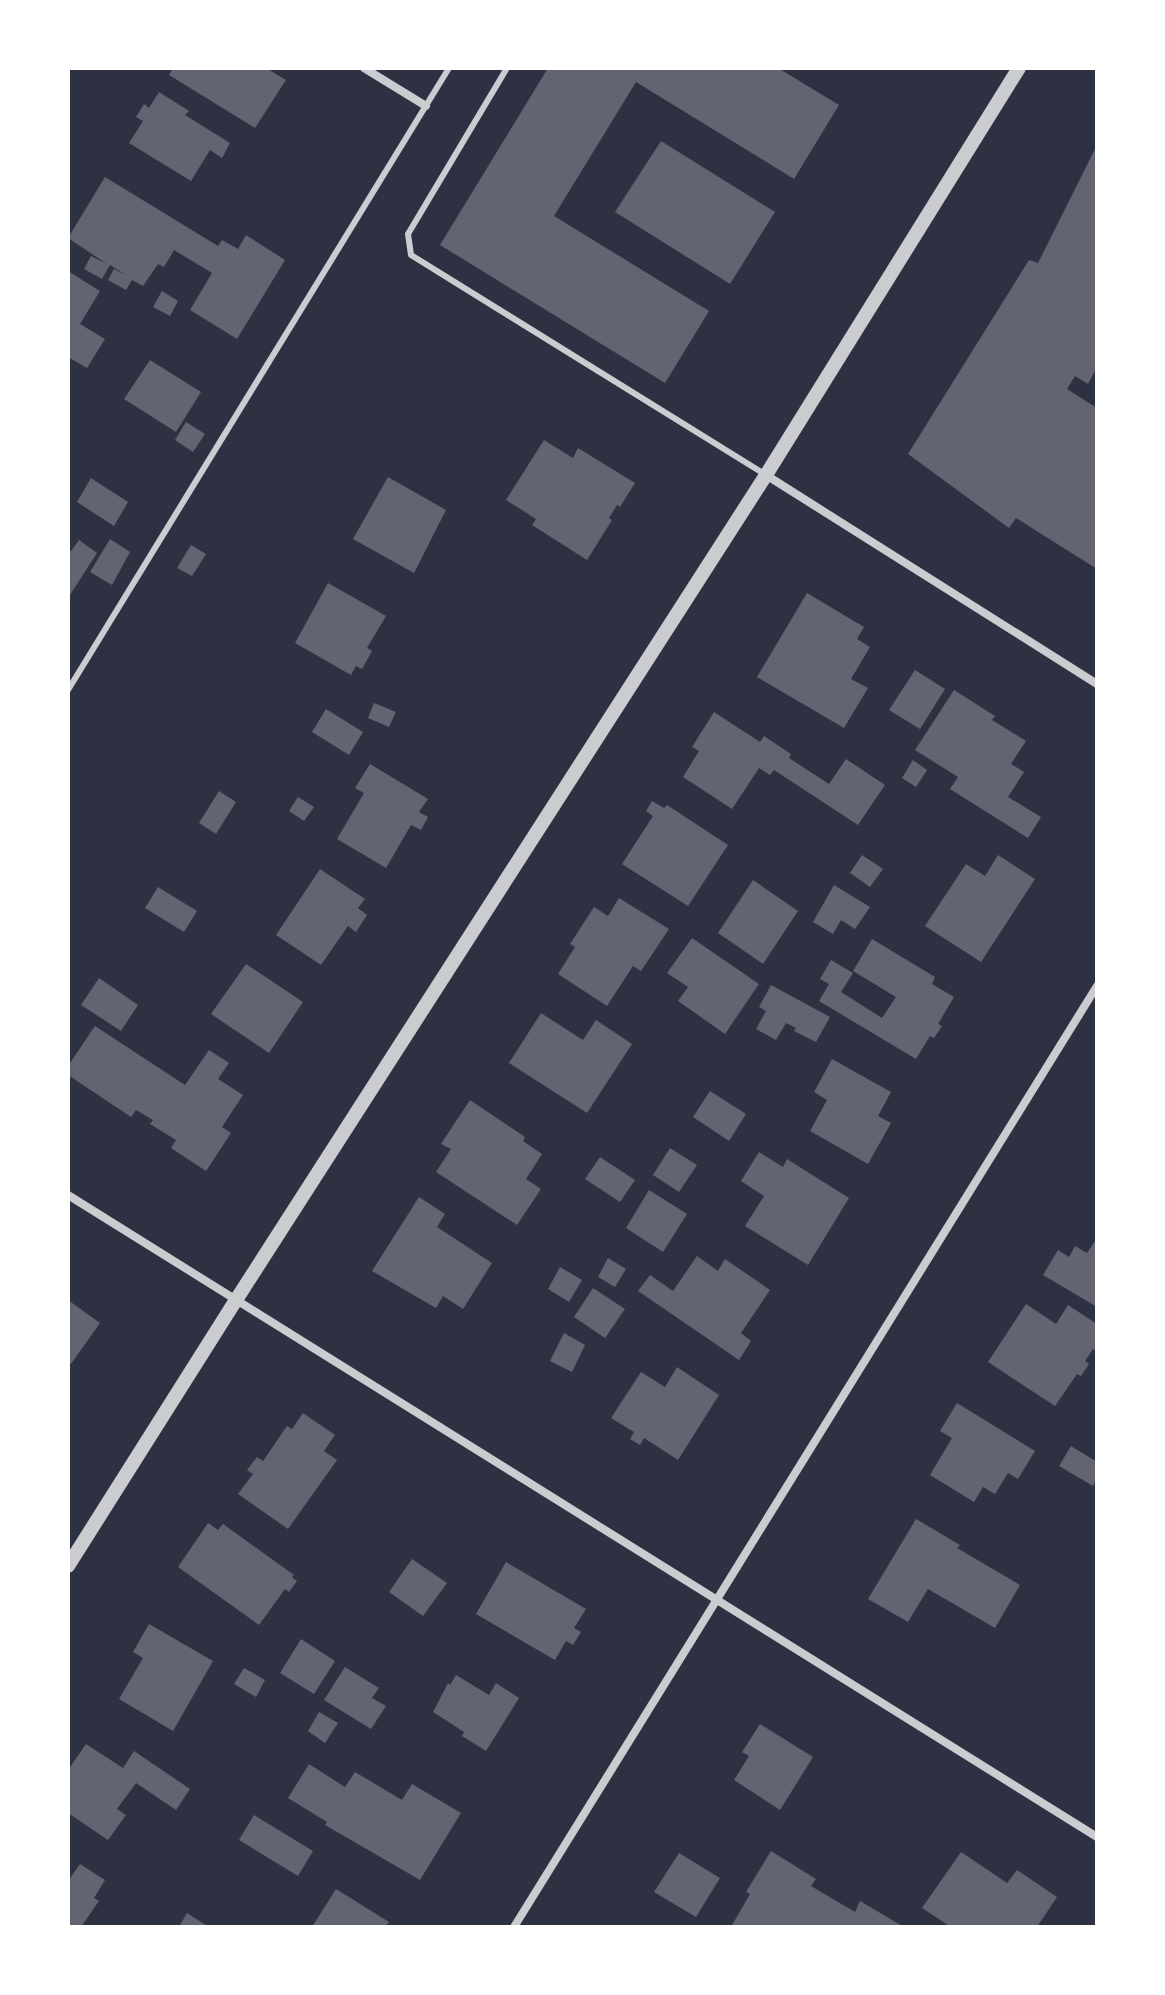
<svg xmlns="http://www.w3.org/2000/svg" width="1165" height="1995" font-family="Quicksand,sans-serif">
<rect width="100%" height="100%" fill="#2d3142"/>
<path fill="#626471" d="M173,68H266L286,80L255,128L169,75Z
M548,68H778L839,105L794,179L636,82L554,216L709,311L665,383L440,245Z
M159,92L189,111L185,115L230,143L222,158L210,150L191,181L129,143L143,121L136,117L144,104L149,108Z
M661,141L775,212L730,284L615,212Z
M1097,145V300L1095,305L1097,306V367L1088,384L1075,376L1067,389L1097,408V569L1016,518L1009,528L908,454L1029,260L1038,263Z
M105,177L218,246L222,240L238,249L246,235L285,260L237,339L190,310L212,273L174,250L164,267L158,264L143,286L132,280L126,290L108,280L114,269L126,275L110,265L102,279L84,269L91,256L107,264L68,238Z
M68,271L100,291L80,324L105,339L87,368L68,357Z
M162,291L178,301L170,316L153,307Z
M150,360L201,392L176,432L124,399Z
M186,422L205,434L193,452L175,440Z
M544,440L573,458L578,448L635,483L620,507L617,505L609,518L612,520L587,560L532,525L536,519L506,500Z
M388,477L446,510L414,573L353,539Z
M91,478L128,502L114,526L77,502Z
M110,539L130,552L112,585L90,572Z
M79,540L97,553L68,598V549L71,551Z
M191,545L206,554L192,576L177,568Z
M328,583L386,616L367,648L372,651L362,669L356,666L351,675L295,643Z
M807,593L864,627L857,639L870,647L851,679L868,688L844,728L757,677Z
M915,670L945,689L920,729L889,710Z
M954,690L995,716L992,720L1026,741L1011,764L1024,772L1008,797L1041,817L1028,838L950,789L958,777L915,750Z
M374,703L396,712L389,727L368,718Z
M326,709L363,732L349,755L312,732Z
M714,712L760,742L764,736L791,754L789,758L829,784L846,759L885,785L858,825L774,770L770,775L759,768L732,809L683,777L699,751L692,747Z
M913,760L927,770L916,787L902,778Z
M370,764L428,799L419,812L428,817L421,830L411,825L386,868L337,839L364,793L355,788Z
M219,791L236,802L216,834L199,823Z
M298,797L314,807L304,821L289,811Z
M652,801L664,808L667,805L728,845L688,906L622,864L653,816L646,811Z
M862,855L883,869L870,887L850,873Z
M998,855L1035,879L981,962L925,926L966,864L985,876Z
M320,869L365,899L358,908L367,915L356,932L348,926L321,965L276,935Z
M753,880L798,911L763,964L718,933Z
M834,885L870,907L855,929L841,920L833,934L813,922Z
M158,887L197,911L184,932L145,908Z
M619,898L669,929L641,971L633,966L607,1006L558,974L575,947L570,944L594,907L608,916Z
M692,938L759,984L725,1034L678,1001L688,987L667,973Z
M872,939L935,977L932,984L954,997L938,1024L942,1026L934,1038L930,1036L916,1059L819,1001L829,984L820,979L831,960L853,973L841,992L882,1018L896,997L853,971Z
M246,964L303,1002L269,1053L211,1014Z
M99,978L138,1005L121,1031L81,1005Z
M771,985L830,1017L816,1042L794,1031L796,1028L786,1023L776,1040L756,1029L766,1011L759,1007Z
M541,1013L583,1040L596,1020L632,1044L587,1113L509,1063Z
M95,1026L185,1085L209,1050L229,1063L218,1079L243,1095L222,1127L231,1133L206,1171L171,1148L176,1140L150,1124L153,1120L136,1110L131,1117L68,1075V1066Z
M832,1059L891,1092L878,1116L891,1123L868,1164L810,1131L827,1100L814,1092Z
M710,1091L746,1114L729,1141L693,1117Z
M470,1100L525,1137L523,1141L542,1154L526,1179L541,1189L517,1225L436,1172L451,1149L441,1144Z
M670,1148L697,1165L679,1192L653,1175Z
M759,1152L783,1167L787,1159L849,1198L808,1265L745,1226L764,1196L741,1181Z
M600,1157L635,1180L620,1202L585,1179Z
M649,1190L687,1214L663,1252L626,1228Z
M419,1197L445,1214L437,1227L492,1263L463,1309L443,1296L436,1308L372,1271Z
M1097,1238V1307L1043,1275L1058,1250L1069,1257L1075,1246L1087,1253Z
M697,1256L718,1271L725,1259L770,1290L741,1333L751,1341L739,1360L638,1291L650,1275L673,1291Z
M608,1258L626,1269L615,1287L598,1277Z
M560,1267L582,1280L569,1302L548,1289Z
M593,1288L625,1309L605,1338L574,1317Z
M68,1300L100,1323L71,1364L68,1362Z
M1026,1304L1056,1324L1068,1305L1097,1324V1352L1093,1349L1085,1361L1089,1364L1081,1376L1077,1374L1055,1406L988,1362Z
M564,1333L585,1345L572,1372L550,1361Z
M677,1367L719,1395L678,1460L644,1438L640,1445L630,1439L634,1432L611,1418L641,1372L665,1387Z
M957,1403L1035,1451L1018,1479L1008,1473L995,1494L983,1487L974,1502L930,1475L952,1438L940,1431Z
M303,1413L335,1435L324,1451L337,1460L288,1529L238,1494L253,1474L247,1470L257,1457L263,1461L287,1426L292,1429Z
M1071,1446L1097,1462V1479L1093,1486L1059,1466Z
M916,1519L960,1545L957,1548L1020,1585L995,1628L928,1589L908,1622L868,1599Z
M208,1523L218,1530L223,1524L294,1575L292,1577L297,1581L289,1592L285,1589L259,1625L178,1567Z
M412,1559L447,1583L423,1616L389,1592Z
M506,1562L586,1609L574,1628L581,1632L573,1645L566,1641L555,1660L476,1614Z
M149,1624L213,1661L173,1731L119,1699L143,1658L133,1652Z
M301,1639L335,1661L314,1694L280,1673Z
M345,1667L379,1688L372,1698L386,1706L371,1729L324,1700Z
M244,1668L265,1680L256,1697L234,1684Z
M456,1675L489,1695L496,1683L519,1698L486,1751L462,1736L464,1732L433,1712L448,1683L450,1685Z
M319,1712L338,1723L325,1743L308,1731Z
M760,1724L813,1757L780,1810L734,1780L749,1756L742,1752Z
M86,1744L123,1768L134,1751L190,1789L176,1810L136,1783L117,1809L126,1815L108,1840L68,1813V1770Z
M309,1764L345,1787L355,1772L402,1800L412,1784L461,1813L420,1880L325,1825L327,1822L288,1798Z
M254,1815L313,1851L298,1876L239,1840Z
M771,1851L816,1879L811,1886L855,1912L860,1901L904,1927H731L750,1894L746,1892Z
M961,1852L1007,1883L1017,1870L1057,1897L1037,1927H951L922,1908Z
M679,1853L720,1878L696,1917L654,1892Z
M80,1864L105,1880L94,1898L99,1901L81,1927H68V1881Z
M336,1889L389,1922L385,1927H312Z
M187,1913L209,1927H179Z"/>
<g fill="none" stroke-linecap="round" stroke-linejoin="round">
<path stroke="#caccd0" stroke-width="6" d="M507,68L408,234L411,255L766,475
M68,690L449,68"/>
<path stroke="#caccd0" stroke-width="8" d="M364,68L426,106
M766,475L1097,684
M68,1195L1097,1837
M514,1927L1097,986"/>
<path stroke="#caccd0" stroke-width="14" d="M68,1566L236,1300L766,475L1019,68"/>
</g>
<rect width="1165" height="1995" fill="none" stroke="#ffffff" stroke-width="140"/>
</svg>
